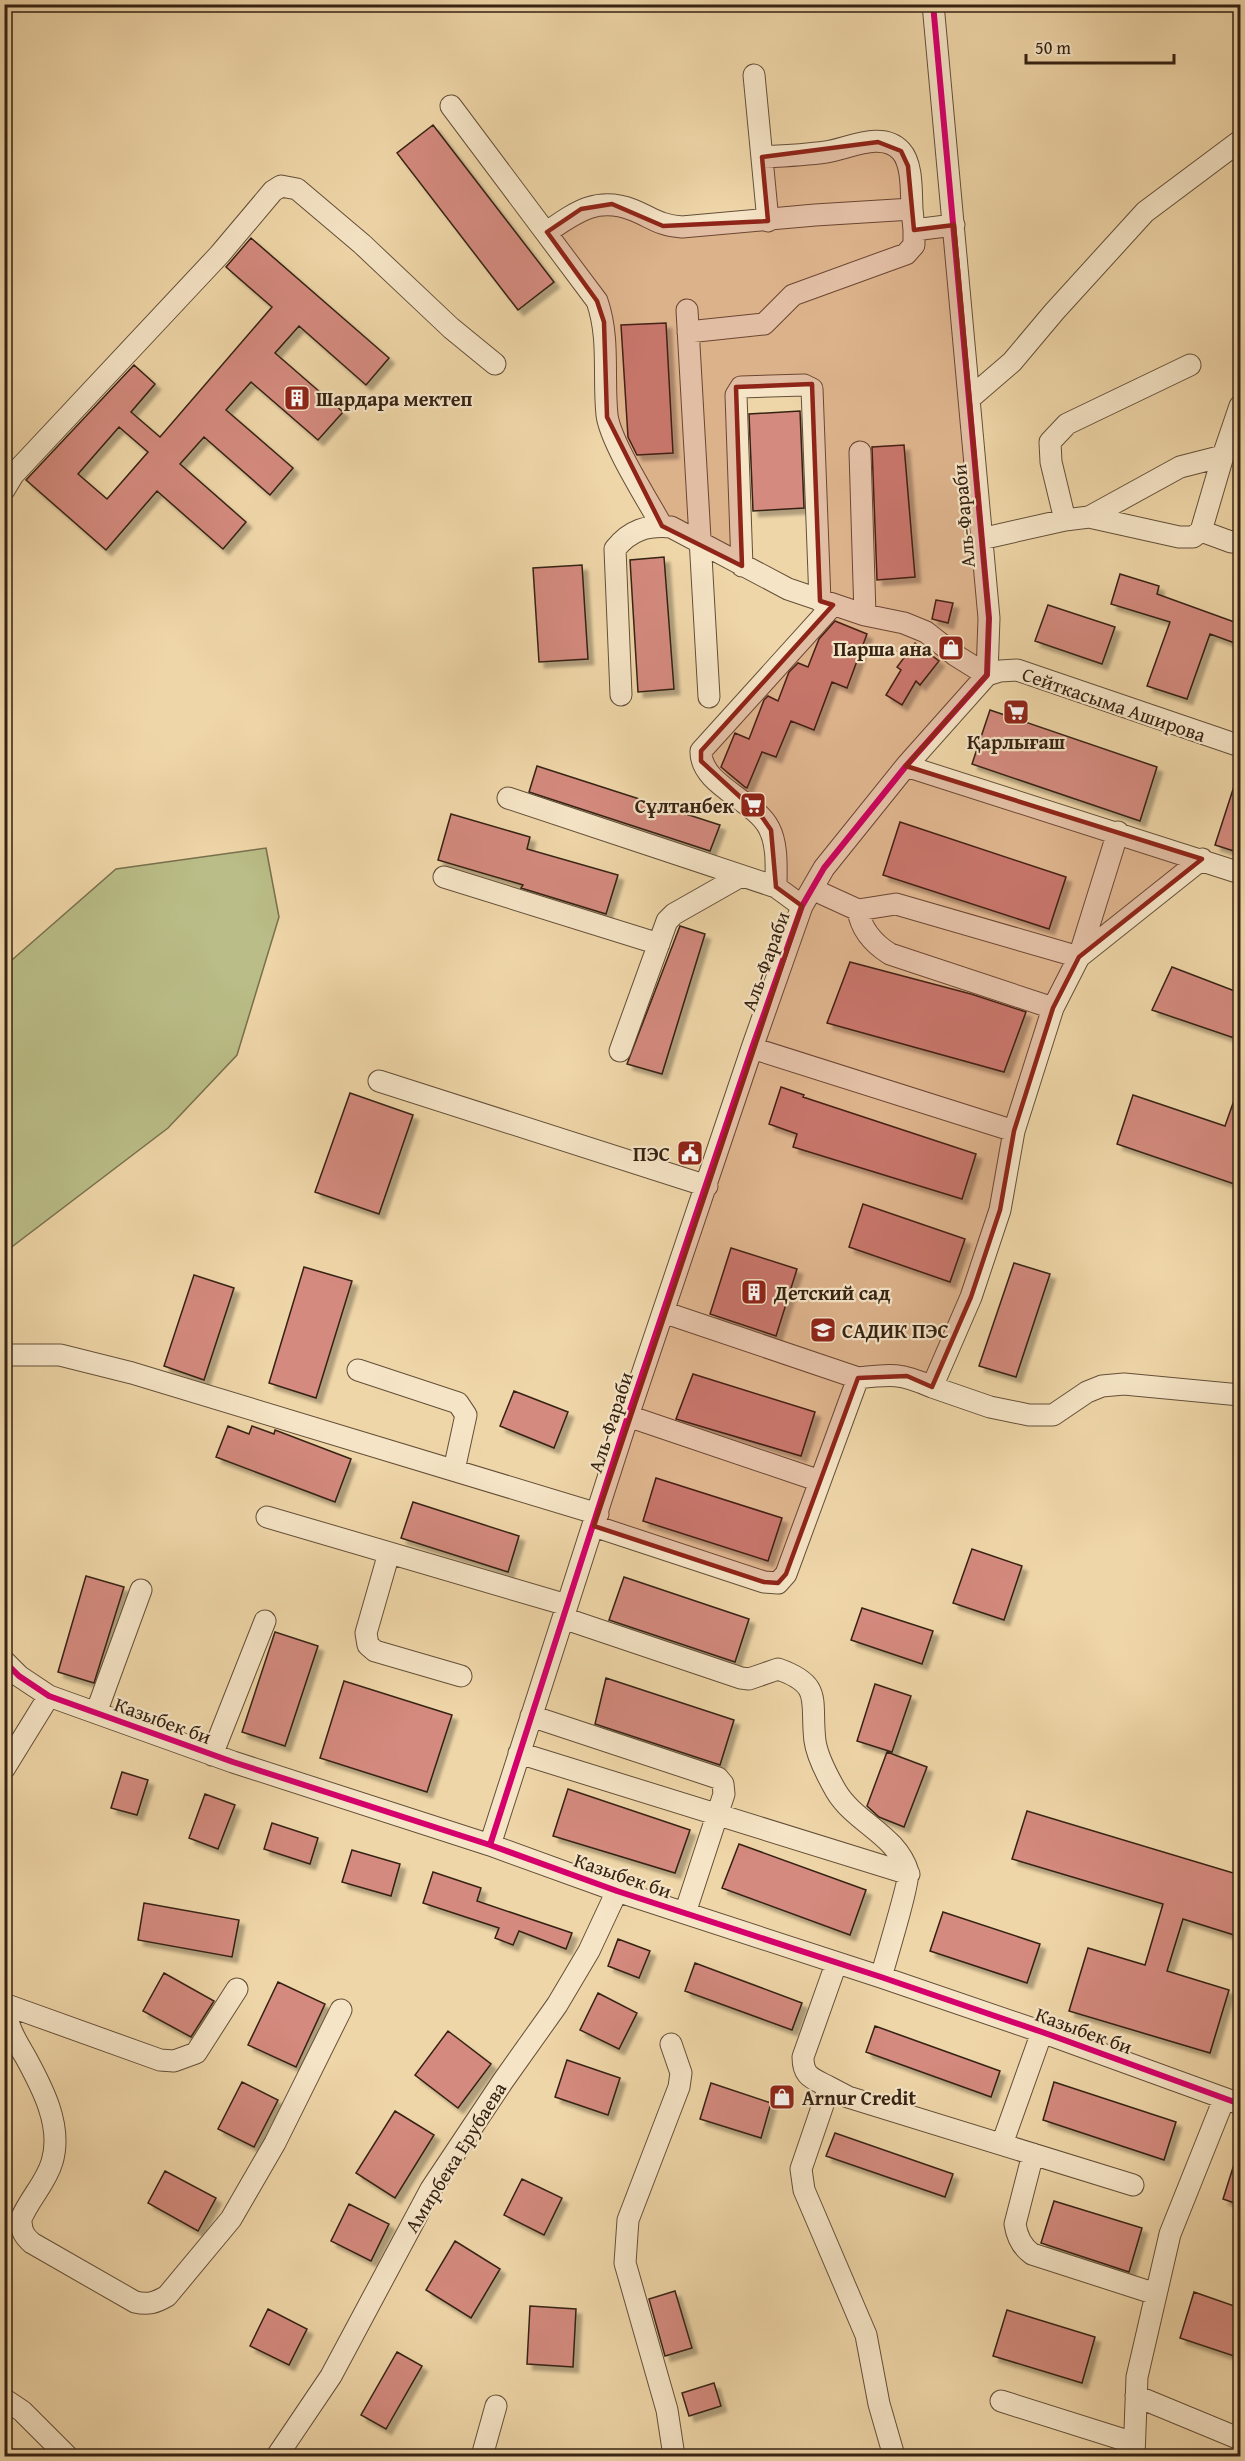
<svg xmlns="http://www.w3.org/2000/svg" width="1245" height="2461" font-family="'Gentium Book Plus',serif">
<defs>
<filter id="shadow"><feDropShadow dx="5.5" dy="5.5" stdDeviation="1.5" flood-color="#0004"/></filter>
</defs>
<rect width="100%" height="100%" fill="#efd6a8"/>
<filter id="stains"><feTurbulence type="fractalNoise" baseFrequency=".00333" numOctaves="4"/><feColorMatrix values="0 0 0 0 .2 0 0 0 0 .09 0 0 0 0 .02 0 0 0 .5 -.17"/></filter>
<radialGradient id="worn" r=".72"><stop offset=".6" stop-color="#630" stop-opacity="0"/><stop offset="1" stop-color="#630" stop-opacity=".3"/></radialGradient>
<path fill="#babd87" stroke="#78704d" stroke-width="1.5" d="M266,848L279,917L237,1055L168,1128L5,1252V966L116,869Z"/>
<path fill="#d48a7e" stroke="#352213" stroke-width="1.5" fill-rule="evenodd" filter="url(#shadow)" d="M433,125L554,282L518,310L397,153Z
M251,238L389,358L366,385L299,326L275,353L343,412L318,440L251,382L226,410L293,468L270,495L204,437L180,464L246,522L223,549L157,491L106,550L26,480L134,365L155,384L131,412L160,437L272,307L226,267ZM119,427L148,452L107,499L78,474Z
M666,323L673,453L637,455L628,437L621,325Z
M800,411L804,508L753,511L749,414Z
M904,445L915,577L877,580L872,447Z
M664,557L674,689L638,692L630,560Z
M582,565L588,659L539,662L533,568Z
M1120,574L1159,586L1157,594L1240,624V645L1210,634L1187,699L1147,686L1170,622L1111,604Z
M936,600L953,603L948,623L932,619Z
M1048,605L1115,627L1102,664L1035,641Z
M835,621L867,634L847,688L832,682L814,730L791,721L776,757L762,752L747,788L745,787L721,767L735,733L749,739L764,700L768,696L778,701L789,672L798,663L808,667L819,639Z
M915,643L939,661L920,685L916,681L902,705L886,695L901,670L897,667Z
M990,710L1157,767L1140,821L972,764Z
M537,766L720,825L710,851L529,792Z
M1237,777L1240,778V853L1215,845Z
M451,814L530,837L527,849L618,875L606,914L521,888L523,885L438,860Z
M900,822L1066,877L1049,929L883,875Z
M680,926L705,934L662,1074L627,1064Z
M850,962L971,994L1026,1012L1004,1072L827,1023Z
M1172,967L1240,993V1040L1152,1010Z
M781,1087L804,1095L803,1097L976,1154L962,1199L793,1147L797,1134L769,1124Z
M1238,1089L1240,1090V1186L1117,1144L1133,1095L1225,1126Z
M350,1093L413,1115L379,1214L315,1192Z
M863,1204L965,1239L950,1282L849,1247Z
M731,1248L797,1269L776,1336L710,1314Z
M1014,1263L1050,1274L1016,1377L979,1366Z
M304,1267L352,1281L316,1398L269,1383Z
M194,1275L234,1288L204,1380L164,1366Z
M693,1374L815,1412L801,1456L676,1419Z
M514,1391L568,1412L554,1448L500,1426Z
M228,1426L249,1434L252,1426L274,1434L275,1430L351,1459L335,1502L216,1457Z
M656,1478L782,1518L768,1561L643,1521Z
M413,1502L519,1536L508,1572L401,1538Z
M972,1549L1022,1566L1004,1620L953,1603Z
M86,1576L124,1587L94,1683L58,1672Z
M624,1577L749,1619L735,1662L609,1620Z
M862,1608L933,1631L922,1664L851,1640Z
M275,1632L318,1646L285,1746L242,1732Z
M606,1678L734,1720L720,1765L595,1724Z
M344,1681L452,1715L427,1792L320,1758Z
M875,1684L911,1696L892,1752L857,1741Z
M887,1752L927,1767L904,1827L879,1817L867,1806Z
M122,1772L148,1780L137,1815L111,1808Z
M568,1789L690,1830L675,1873L553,1836Z
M205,1794L235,1805L218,1849L189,1838Z
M1027,1811L1240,1875V1915L1234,1935L1183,1919L1167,1971L1229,1990L1210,2053L1069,2011L1088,1948L1145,1965L1163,1904L1012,1859Z
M272,1823L318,1838L310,1864L264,1849Z
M739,1844L866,1890L850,1935L722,1888Z
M352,1850L400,1864L391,1896L342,1882Z
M433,1872L481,1888L477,1901L572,1933L566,1949L519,1931L513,1945L495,1938L499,1928L423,1903Z
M144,1903L239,1920L232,1957L138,1940Z
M943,1912L1040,1944L1027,1983L930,1951Z
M618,1939L650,1951L639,1978L608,1966Z
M695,1963L802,2003L792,2030L685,1991Z
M164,1973L214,2001L191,2037L143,2011Z
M278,1982L325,2004L296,2067L248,2045Z
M598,1993L637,2013L619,2049L580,2030Z
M875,2026L1000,2071L991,2097L866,2052Z
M448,2031L491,2064L458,2108L415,2075Z
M567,2060L620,2078L608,2115L555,2097Z
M242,2082L278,2100L254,2147L218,2129Z
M1054,2082L1176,2122L1164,2160L1043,2120Z
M711,2083L771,2103L761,2138L700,2119Z
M395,2111L434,2135L395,2198L356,2173Z
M835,2133L953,2174L945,2197L826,2156Z
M1237,2155L1240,2156V2205L1223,2199Z
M165,2171L216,2198L198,2231L148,2203Z
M522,2179L562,2198L544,2235L504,2215Z
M1054,2201L1142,2228L1129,2272L1041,2243Z
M349,2204L389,2224L371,2261L331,2241Z
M455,2241L500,2269L471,2318L426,2290Z
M675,2291L692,2348L665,2356L649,2299Z
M1194,2292L1240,2308V2358L1180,2338Z
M530,2306L576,2309L573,2367L527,2364Z
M268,2309L307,2329L289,2365L250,2346Z
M1007,2310L1095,2337L1082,2383L993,2356Z
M397,2352L422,2366L386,2429L361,2415Z
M714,2383L721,2406L689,2416L682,2393Z"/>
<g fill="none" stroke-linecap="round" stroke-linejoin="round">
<defs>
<path id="minor" d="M754,75L768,221
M451,106L597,301C610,338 603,377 607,415C610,441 648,501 662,526
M762,157C783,156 805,155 826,152C848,149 882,130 901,151C913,164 911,193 912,209
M547,232C576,212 597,196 633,210C653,218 658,225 682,227L815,215L912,209L914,230L954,225
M687,310L709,697
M688,332L764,324L793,295L906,254L914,245V230
M969,399L1012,362L1054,312L1145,212L1240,141
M860,452L865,615
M4,490L13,475L220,254L273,191L281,186L297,189L362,244L451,328L495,364
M1089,517L1179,537H1193L1201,531L1223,456
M1065,520L1051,462L1050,442L1067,424L1190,365
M1201,531L1231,542L1240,541
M981,539L1065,520L1089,517L1180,467L1223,456L1240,406
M742,566L736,395L741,387L804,385L812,389L820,601
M987,675L1000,671L1017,670L1240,746
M621,695L615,549C630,530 647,525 671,527L788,589L865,615L904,623L926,632L955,655L987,675
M906,766L1240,873
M508,798L776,887L802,906
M444,877L659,944
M776,887C776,869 778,845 769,828C755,800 700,785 701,751L833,605
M812,889L858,910L896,904L1079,957L1118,832
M858,910C861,929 874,944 890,954L1053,1008
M752,1048L1014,1131
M620,1051L667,921L674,914L741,876
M379,1081L707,1186
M663,1312L858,1378C891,1374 901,1373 932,1387L971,1297L1000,1210L1014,1131L1053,1008L1079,957L1202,859
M4,1355H60L132,1373L598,1514
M358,1370L458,1403L466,1415L454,1470
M932,1387L990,1407L1029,1415H1053L1087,1392L1102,1386L1124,1384L1240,1395
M628,1416L820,1481
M267,1517L567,1605
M594,1526L764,1582L778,1583L786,1574L858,1378
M389,1553L366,1633L368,1645L375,1651L461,1676
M563,1618L741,1678L749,1679L778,1669C824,1685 810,1701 815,1741C817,1756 828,1777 836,1791C855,1823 897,1835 908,1872C910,1880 885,1963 881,1977
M4,1661L19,1676L49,1696L233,1762L490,1845L617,1891L881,1977L1042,2032L1240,2104
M96,1713L141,1590
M531,1716L718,1778L723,1784L724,1794L685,1913
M519,1753L909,1874
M212,1755L265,1621
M4,1769L49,1696
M490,1845L628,1416L752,1048L802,906L824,868L906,766L987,675L989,618L933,4
M836,1964L803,2057C803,2077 812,2078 829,2087L801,2169L804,2190L866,2335L879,2404L894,2456
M4,2004L160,2060L174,2061L196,2053L237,1989
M6,2005C6,2025 15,2039 25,2056C42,2087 63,2126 52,2162C46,2183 29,2199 21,2219C21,2231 24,2236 32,2243L135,2302C148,2305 155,2303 167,2296L231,2219L275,2143L341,2010
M671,2044L681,2073L679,2087L628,2220L625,2263L667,2410L674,2456
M829,2087L848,2097L1133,2185
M1002,2144L1042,2032
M1033,2154L1015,2224C1017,2237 1022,2247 1032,2254L1156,2294
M1136,2396L1240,2439
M4,2399L22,2411L67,2456
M1001,2401L1134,2443
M277,2456L331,2376L431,2189L503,2081L557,2005L589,1951L617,1891
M482,2456L496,2406
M1134,2456L1137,2377L1170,2234L1224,2099"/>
</defs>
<use href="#minor" stroke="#644f38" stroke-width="23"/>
<use href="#minor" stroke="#f5e4c6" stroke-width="21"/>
<defs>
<path id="cycleway" d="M4,1661L19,1676L49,1696L233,1762L490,1845L617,1891L881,1977L1042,2032L1240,2104
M490,1845L628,1416L752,1048L802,906L824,868L906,766L987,675L989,618L933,4"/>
</defs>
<use href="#cycleway" stroke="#f5e4c6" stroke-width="10"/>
<use href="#cycleway" stroke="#d6006c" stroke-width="6"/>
</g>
<path fill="#8f2418" fill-opacity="0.2" stroke="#8f2418" stroke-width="4.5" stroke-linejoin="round" d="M878,142L901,151L908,166L914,230L954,225L989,618L987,675L906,766L1202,859L1079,957L1053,1008L1014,1131L1000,1210L971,1297L932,1387L907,1376L858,1378L786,1574L778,1583L764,1582L594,1526L802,906L776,887L771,830L762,817L701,761V751L833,605L820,601L812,384L736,387L742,566L662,526L607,417L604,322L597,301L547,232L581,209L612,204L663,226L768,221L762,157Z"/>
<defs>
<symbol id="building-square" viewBox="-11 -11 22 22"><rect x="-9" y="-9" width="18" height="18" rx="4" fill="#8f2418" stroke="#f5e4c6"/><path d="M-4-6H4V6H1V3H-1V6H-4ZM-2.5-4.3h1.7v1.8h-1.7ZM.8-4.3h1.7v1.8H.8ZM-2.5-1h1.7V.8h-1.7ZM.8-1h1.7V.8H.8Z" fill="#fff"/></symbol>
<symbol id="shop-square" viewBox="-11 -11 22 22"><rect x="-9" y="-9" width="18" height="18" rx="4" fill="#8f2418" stroke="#f5e4c6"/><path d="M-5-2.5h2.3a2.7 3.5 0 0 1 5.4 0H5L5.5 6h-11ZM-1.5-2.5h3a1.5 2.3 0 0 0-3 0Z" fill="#fff"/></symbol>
<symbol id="supermarket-square" viewBox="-11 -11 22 22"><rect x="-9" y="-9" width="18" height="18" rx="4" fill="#8f2418" stroke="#f5e4c6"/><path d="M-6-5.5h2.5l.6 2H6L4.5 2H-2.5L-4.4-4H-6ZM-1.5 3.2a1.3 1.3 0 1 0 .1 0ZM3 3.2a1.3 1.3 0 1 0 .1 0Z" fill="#fff"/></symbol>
<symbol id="civic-square" viewBox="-11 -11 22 22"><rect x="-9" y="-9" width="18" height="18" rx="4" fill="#8f2418" stroke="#f5e4c6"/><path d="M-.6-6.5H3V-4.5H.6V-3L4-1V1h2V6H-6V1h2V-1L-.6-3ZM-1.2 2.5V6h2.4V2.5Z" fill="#fff"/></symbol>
<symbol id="school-square" viewBox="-11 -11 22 22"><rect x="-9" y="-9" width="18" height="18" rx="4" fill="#8f2418" stroke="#f5e4c6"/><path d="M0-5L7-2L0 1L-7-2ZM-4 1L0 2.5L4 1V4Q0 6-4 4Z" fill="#fff"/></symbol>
</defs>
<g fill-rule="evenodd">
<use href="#building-square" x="282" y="383" width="30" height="30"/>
<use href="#shop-square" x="936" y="633" width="30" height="30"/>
<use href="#supermarket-square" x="1001" y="697" width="30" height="30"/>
<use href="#supermarket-square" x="738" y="790" width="30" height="30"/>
<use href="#civic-square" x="675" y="1138" width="30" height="30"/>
<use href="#building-square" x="739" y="1277" width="30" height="30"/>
<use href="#school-square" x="808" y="1315" width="30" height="30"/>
<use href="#shop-square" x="767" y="2082" width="30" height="30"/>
</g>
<g text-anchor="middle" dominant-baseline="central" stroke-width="4.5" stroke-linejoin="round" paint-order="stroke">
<g font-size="20" font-weight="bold" fill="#352213" stroke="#f5e4c6" text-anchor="start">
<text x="316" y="398">Шардара мектеп</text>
<text x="932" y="648" text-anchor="end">Парша ана</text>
<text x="1016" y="741" text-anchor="middle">Қарлығаш</text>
<text x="734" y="805" text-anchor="end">Сұлтанбек</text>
<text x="670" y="1153" text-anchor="end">ПЭС</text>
<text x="774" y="1292">Детский сад</text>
<text x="842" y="1330">САДИК ПЭС</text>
<text x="802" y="2097">Arnur Credit</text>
</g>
<g font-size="20" fill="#352213" stroke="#f5e4c6">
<text transform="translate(963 516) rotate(-95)">Аль-Фараби</text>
<text transform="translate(1114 704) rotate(19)">Сейткасыма Аширова</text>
<text transform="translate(765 961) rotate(-70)">Аль-Фараби</text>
<text transform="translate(610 1422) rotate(-72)">Аль-Фараби</text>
<text transform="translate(163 1720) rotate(20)">Казыбек би</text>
<text transform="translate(623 1875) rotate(19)">Казыбек би</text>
<text transform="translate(1084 2030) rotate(20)">Казыбек би</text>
<text transform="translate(455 2157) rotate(-58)">Амирбека Ерубаева</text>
</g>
</g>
<rect width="1245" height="2461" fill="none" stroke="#efd6a8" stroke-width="24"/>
<rect x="6" y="6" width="1233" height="2449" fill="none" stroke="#352213" stroke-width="3"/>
<rect x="12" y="12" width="1221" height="2437" fill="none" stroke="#352213" stroke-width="1.5"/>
<path d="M1026 54v9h148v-9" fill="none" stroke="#352213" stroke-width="3"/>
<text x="1035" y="54" font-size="18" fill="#352213" stroke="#f5e4c6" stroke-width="4.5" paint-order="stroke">50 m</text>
<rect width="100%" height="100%" filter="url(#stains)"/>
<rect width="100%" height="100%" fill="url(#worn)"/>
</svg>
